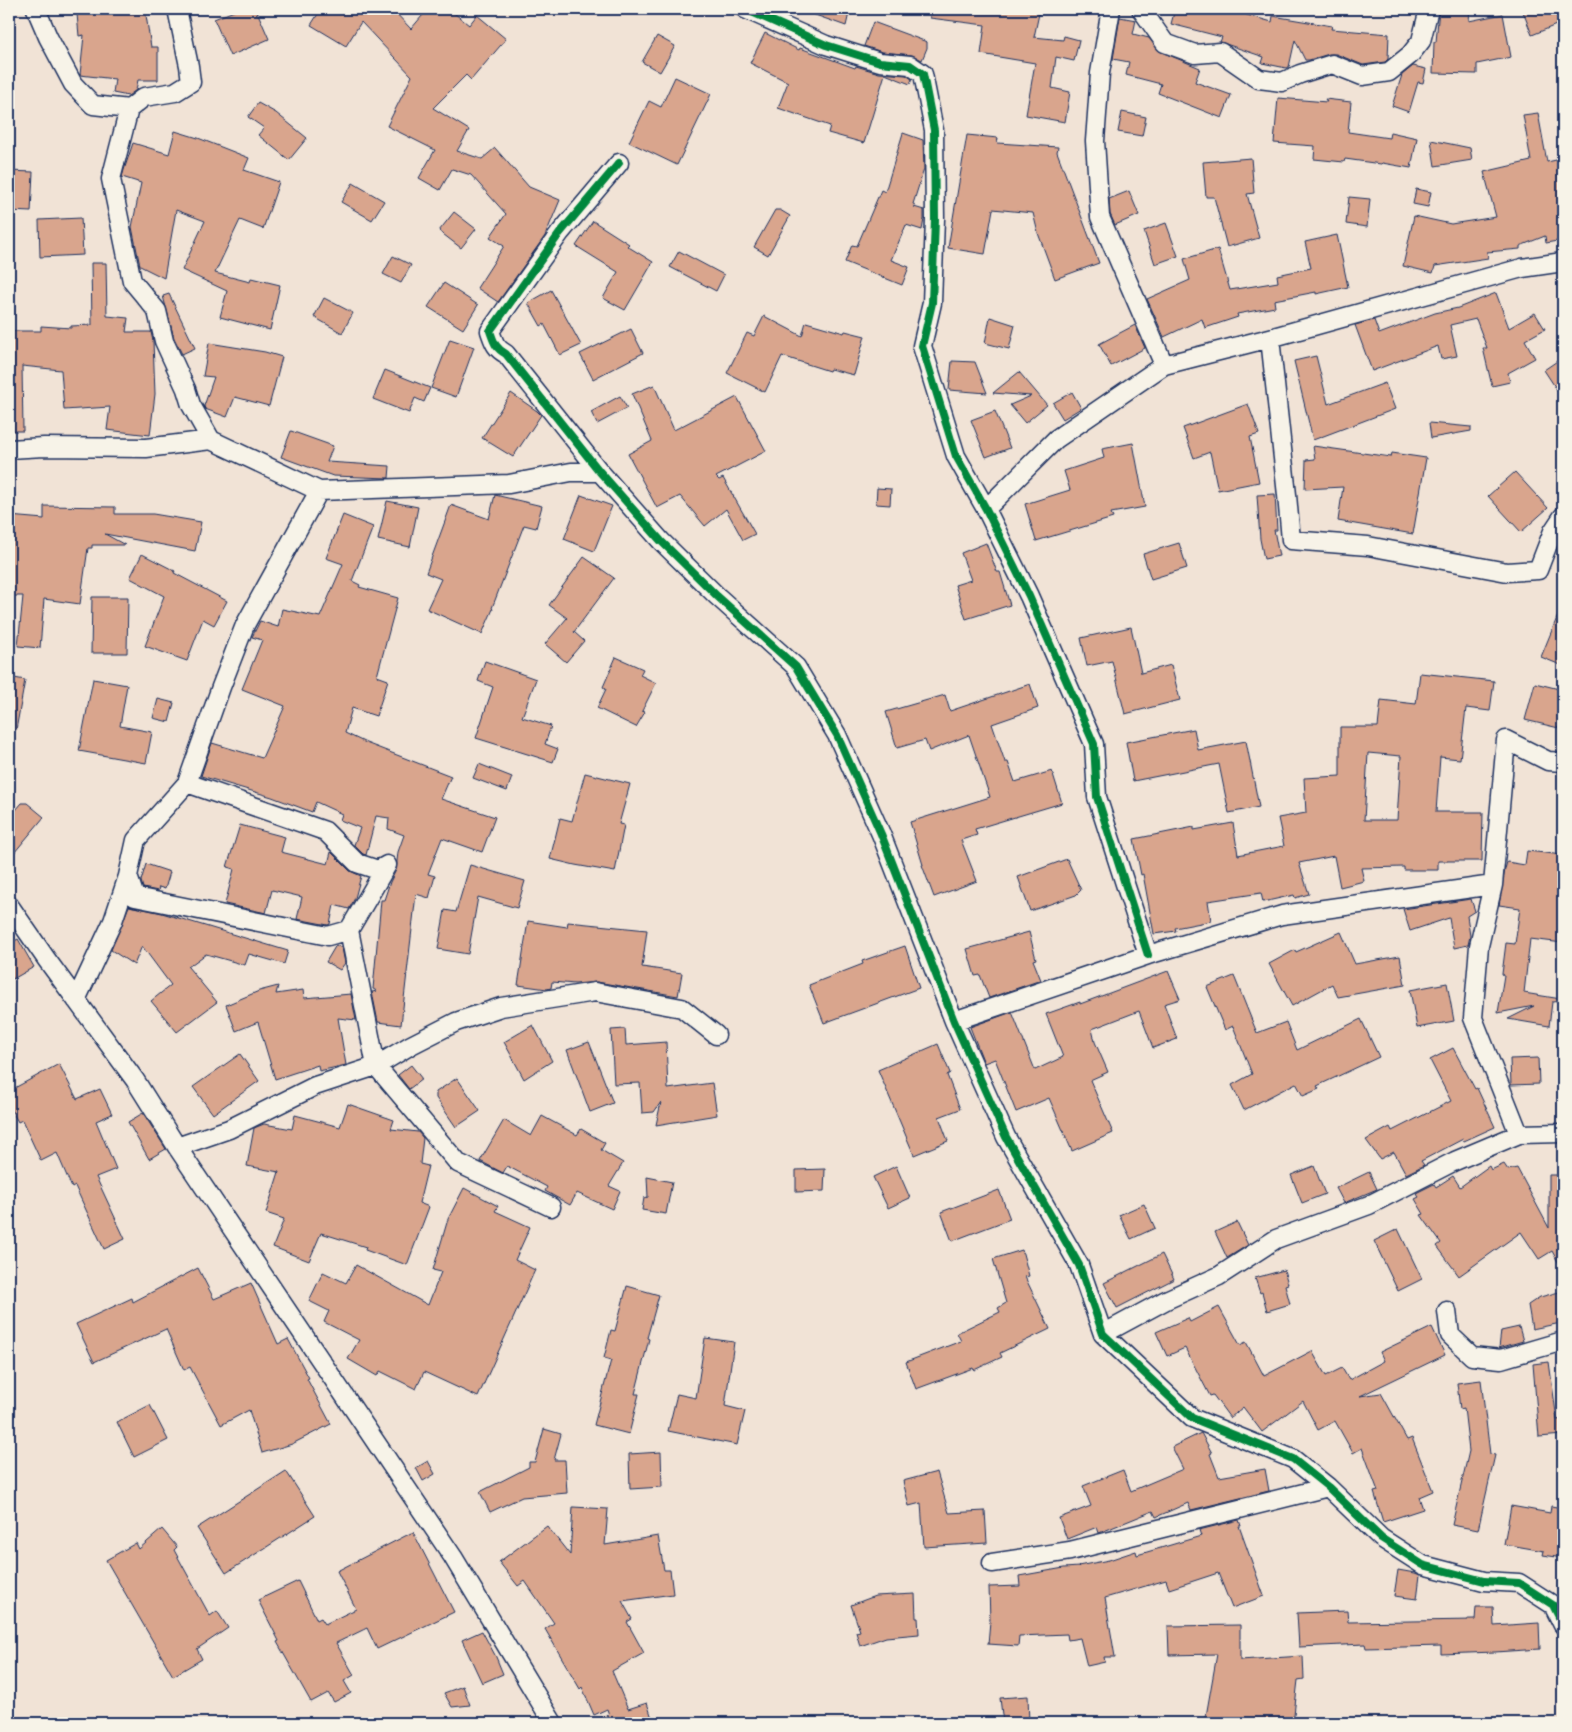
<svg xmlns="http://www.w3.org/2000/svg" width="1572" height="1732" font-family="'Patrick Hand',sans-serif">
<rect width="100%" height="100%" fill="#f1e3d6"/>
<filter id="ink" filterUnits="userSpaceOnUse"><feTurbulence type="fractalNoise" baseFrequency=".02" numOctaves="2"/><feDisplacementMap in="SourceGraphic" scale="10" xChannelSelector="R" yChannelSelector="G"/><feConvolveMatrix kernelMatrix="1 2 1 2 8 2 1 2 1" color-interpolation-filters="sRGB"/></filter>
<g filter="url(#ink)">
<path fill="#d9a58d" stroke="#1b2f5e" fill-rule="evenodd" d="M111,9H145L151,47H158V80H138L136,90L128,96L113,93L115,79L80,75L84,35L79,36L77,14L111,10Z
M239,9H256L269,39L230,56L214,19Z
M321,9H392L411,29L428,9H449L469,25L477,15L506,39L471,80L466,75L433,108L469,130L457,151L482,159L495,148L529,187L560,200L545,236L498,302L477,288L504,246L490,237L506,214L471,175L452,169L440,190L419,178L435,150L387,126L412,76L361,22L346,46L311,25Z
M804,9H850L846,26L804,11Z
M931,9H1040L1034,37L1063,40L1064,36L1079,40L1074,61L1056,57L1052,88L1070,92L1065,122L1026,115L1035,63L981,54L985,25L930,18Z
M1175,9H1226L1272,22L1273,16L1332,26L1331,29L1389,34L1388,59L1385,62L1363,65L1336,54H1329L1309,60H1305L1295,40L1289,67L1286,68L1262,63L1264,57L1220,42L1222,37L1171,24Z
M1439,9H1470L1469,21L1503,14L1511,57L1477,64V74L1433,73L1434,42H1436Z
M1522,9H1555L1561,23L1532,35Z
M1120,17L1136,20L1133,34L1149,38L1159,51L1200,68L1195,82L1231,95L1222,118L1158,93L1161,84L1126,75L1129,62L1113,59Z
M873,22L927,42V48L922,60L912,55L882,52L864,46Z
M765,33L799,50L800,48L855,68L856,66L879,73L906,75L912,79L910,84L885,74L864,143L828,133L830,126L778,108L788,82L750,63Z
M657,36L675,46L660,72L642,62Z
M1413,66L1426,69L1423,83L1418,82L1409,112L1392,106L1402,75Z
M675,77L711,94L677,165L629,142L649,101L661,107Z
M1278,98L1327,102L1325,99L1351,102L1348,132L1389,138L1390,132L1417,138L1411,168L1382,163L1381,164L1345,159L1344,162L1314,159L1315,146L1274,143Z
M258,103L276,113L307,138L289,160L258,135L264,128L248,117Z
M1122,112L1146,117L1142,136L1118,132Z
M1538,113L1547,162L1561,159L1563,170V240L1546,243L1545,236L1520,246V249L1487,252L1488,258L1435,266L1433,273L1403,266L1414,216L1451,224L1496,217L1484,172L1531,161L1523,115Z
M175,131L198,138L249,158L244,170L279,182L263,229L240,220L215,273L250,282L251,278L280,285L270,330L220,317L227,291L182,270L205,221L176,210L164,278L140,266L132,227L141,183L122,177L124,170L133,143L169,154Z
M903,133L923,140L924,169L913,204L915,205L914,207L924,210V219L922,230L906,225L891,260L909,267L902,285L845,262L852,245L857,246L881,190L885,192Z
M967,135L998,138L997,143L1058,147L1057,152L1099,263L1055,279L1038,233L1033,213L993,209L985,254L948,248Z
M1431,140L1470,148L1472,160L1435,166Z
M1251,158L1254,193L1247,194L1259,238L1227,247L1214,197H1206L1203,162Z
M9,171L33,172L31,212L9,211Z
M353,183L384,201L372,220L341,202Z
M1416,189L1431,192L1428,207L1413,204Z
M1129,191L1139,215L1115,225L1110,214L1109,199Z
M1349,197L1370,199L1367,227L1346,224Z
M775,210H780L790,216L768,255L754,247Z
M454,212L476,229L461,248L439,231Z
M81,218L83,255L40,257L39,220Z
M593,221L629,244L627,246L653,262L625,310L603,298L618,272L576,246Z
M1166,223L1178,256L1155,264L1144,231Z
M1337,235L1348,287L1316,294V292L1274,300L1275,307L1237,314L1238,317L1205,328L1202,319L1164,337L1147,299L1190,280L1184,259L1218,249L1230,290L1278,282L1277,275L1311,268L1305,242Z
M679,251L724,275L716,291L670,267Z
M393,256L411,265L401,283L383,274Z
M91,263H106L107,316L128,318L126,332H151L153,341L155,394L150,435L107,430L110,407L64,410L61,370L22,366L23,431H9V331H41V326L71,328V326L92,325Z
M444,283L478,305L463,329L428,307Z
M551,290L581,345L560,355L544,324L541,326L528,303Z
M1496,293L1509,328L1535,313L1545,329L1525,340L1535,358L1508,373L1510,382L1492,386L1483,348H1487L1476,319L1450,325L1457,356L1441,359L1438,346L1372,371L1355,325L1374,320L1379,334L1435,313L1458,308Z
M169,294L195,348L182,354L174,338L163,296Z
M324,298L353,313L342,333L314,317Z
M764,316L802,336L806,322L844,333L845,331L865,336L854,375L830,369L829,371L782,356L765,392L727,373L747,333L754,336Z
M990,317L1015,325L1009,349L985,343Z
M1135,325L1145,348L1111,366L1099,344Z
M631,329L643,353L593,379L580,354Z
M450,339L474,347L456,397L431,388Z
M209,343L265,352L282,357L269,406L235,397L227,417L205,409L204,406L214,377L203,376Z
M1316,356L1328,404L1385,383L1395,409L1313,440L1294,361Z
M1563,357V399L1544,370Z
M952,361L975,362L987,393L949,390Z
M385,370L430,388L424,402L415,398L409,413L373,399Z
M1019,372L1047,405L1025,423L1010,405L1031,396L993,393Z
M654,385L674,430L737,397L766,451L716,477L719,480L723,478L755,534L743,540L726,509L705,526L680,496L657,508L628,454L652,441L632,394Z
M1072,392L1081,408L1063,419L1053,403Z
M511,393L537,411L541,415L513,457L482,438Z
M620,396L627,408L597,424L591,412Z
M1248,404L1259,434L1250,437L1259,482L1218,490L1210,452L1194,458L1183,428Z
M995,411L1010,448L986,457L971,420Z
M1429,423L1471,427V431L1431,438Z
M291,431L333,446L327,462L390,466L389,478L333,476L281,457Z
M1133,443L1145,507L1111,513L1113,518L1036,541L1025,504L1070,490L1064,471L1104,458L1102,449Z
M1313,446L1391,457L1392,453L1426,458L1413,534L1338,521L1343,487L1305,489L1306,460L1315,459Z
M1515,472L1548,508L1521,532L1488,496Z
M877,488L891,489L890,505L876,504Z
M1275,494L1277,530H1274L1279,556L1264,559L1260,539L1257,495Z
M495,495L542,506L536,528L524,525L492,608L493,609L482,634L427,609L441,579L426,573L451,505L489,519Z
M581,495L612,506L594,551L564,539Z
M387,501L418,507L410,547L378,540Z
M44,506L115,507V514H153L201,522L195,551L105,534L125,545H92V548H88L80,604L44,599L40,648L18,646L23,596H9V516L44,519Z
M343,515L373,527L352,581L360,585L359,587L398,598L377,676L388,680L376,716L352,708L345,733L366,743L451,776L441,799L495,817L482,852L442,838L428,874L435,876L429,898L416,894L401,1025L378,1022L372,992L377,991L373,989L381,900H384L390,882L396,870L398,852L404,835L388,829L389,818L376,816L366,855L363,854L354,845L360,828L340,820L342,814L316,802L312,812L272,797L201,776L212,743L262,758L285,706L242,689L262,640L252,637L260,621L278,627L282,609L320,617L343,564L326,558Z
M986,543L997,572H1000L1010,605L966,619L955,585L971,580L961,553Z
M1179,543L1187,568L1151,579L1143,554Z
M142,554L175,571L174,573L227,601L214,625L203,619L187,661L145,646L164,596L130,578Z
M584,557L614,578L574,632L584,641L566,662L545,644L567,618L549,605Z
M92,597H128L127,653H91Z
M1563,603V666L1541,657Z
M1131,627L1141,673L1171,665L1180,700L1125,714L1112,661L1087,666L1081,638Z
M616,657L643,669L640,675L656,683L642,711L645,712L636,727L597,708L606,689L603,687Z
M485,661L536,679L522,717L551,726L545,744L558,749L553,762L476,738L493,687L478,681Z
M1420,673L1494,681L1490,711L1466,708L1460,759L1440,757L1436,812H1483L1482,861H1438V870H1404V867L1361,868L1364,881L1340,887L1334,856L1299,863L1309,894L1295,898L1294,895L1263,902L1261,893L1208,901L1211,921L1175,928L1176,931L1154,934L1143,874L1141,875L1134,839L1194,827V830L1233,823L1238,855L1284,846L1278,818L1306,813L1304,778L1340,776V727H1378L1381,700L1416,704ZM1368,753L1401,756L1397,820H1364Z
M9,677L25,680L16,730L9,729Z
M93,679L127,685L120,726L152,732L146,763L79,751Z
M1535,683L1563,690V729L1525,720Z
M1030,684L1038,708L992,724L1005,762H1008L1015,782L1052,771L1062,803L975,829L977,835L961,840L977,881L934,897L922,865H923L910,822L990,797L969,735L929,751L925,740L897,748L886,712L945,695L950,711Z
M158,699L174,703L169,722L153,718Z
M1194,729L1198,750L1246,741L1259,807L1229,813L1219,764L1133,781L1126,742Z
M479,764L512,777L507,791L473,778Z
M585,773L630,784L619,824L624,825L615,872L575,865L550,859L560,818L572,821Z
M22,803H27L44,817L9,859V818Z
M240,825L285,837L281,852L328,864L331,852L350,871L361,876L355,898L349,909L334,905L330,924L328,925L297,919L302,897L272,890L266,913L225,904L234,869L227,867Z
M1527,851L1563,855L1559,901L1563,902V943L1530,939L1524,993L1561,999V1001L1552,1002L1549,1026L1508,1019L1534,1006L1498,1013L1504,975L1502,974L1506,943L1515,944L1520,908L1499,905L1505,869L1507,862L1525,865Z
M1067,859L1081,890L1076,895L1030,911L1018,877Z
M146,864L170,872L165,889L159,887L158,891L143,888L141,881Z
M470,865L525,881L517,908L478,897L468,954L438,949L445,910L456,912Z
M1471,899L1475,911L1467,916L1470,936L1468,945L1454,948L1449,918L1410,931L1403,909Z
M129,906L162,913L288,951L284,964L249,954L245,965L206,954L188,967L217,1002L177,1032L151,1001L171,985L142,946L134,965L111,950Z
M528,921L567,927L568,922L647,930L642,967L682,973L678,996L597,982L575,984L552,982L551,988L547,989L518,985Z
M1029,932L1036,959L1033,960L1041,980L989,998L980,975L975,976L967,949Z
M1341,932L1355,964L1400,956L1405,985L1338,997L1332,984L1292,1006L1269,964L1295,950L1296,952Z
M18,939L34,967L13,979L9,971V944Z
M336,945L342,948L345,963L340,970L326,962Z
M905,946L919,988L824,1023L809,985L863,964L862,961Z
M1168,971L1180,999L1164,1004L1177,1039L1153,1048L1139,1011L1092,1029L1095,1042L1108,1072L1090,1080L1113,1133L1072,1151L1049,1098L1016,1112L995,1059L984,1063L970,1027L1012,1012L1035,1070L1063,1057L1046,1014L1080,1002V1004Z
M1234,976L1257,1033L1286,1022L1297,1050L1361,1019L1379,1057L1317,1086L1319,1089L1303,1096L1296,1083L1244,1110L1232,1085L1252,1074L1233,1026L1225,1030L1207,987Z
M1447,983L1454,1021L1417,1028L1410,990Z
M278,986L276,994L303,990L304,998L351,994L356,1020L338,1018L346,1065L319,1071L318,1065L275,1079L258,1022L236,1031L226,1005L259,991Z
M533,1025L552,1061L524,1079L504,1042Z
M625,1029L626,1045L666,1042L668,1089L712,1083L717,1115L656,1125L661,1102L654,1112L642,1113L640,1083L614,1084L611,1030Z
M589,1042L613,1103L590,1112L567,1050Z
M938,1044L950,1073L947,1075L960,1109L939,1117L948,1141L914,1155L878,1070Z
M1453,1048L1475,1089L1477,1088L1495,1127L1464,1141L1463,1139L1421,1161L1424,1165L1406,1174L1394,1152L1380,1159L1366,1140L1390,1127L1392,1131L1451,1101L1430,1060Z
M240,1054L259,1081L213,1114L193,1087Z
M1538,1058L1539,1084L1511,1085L1510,1059Z
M59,1064L77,1099L100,1089L112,1114L96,1121L116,1169L96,1177L125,1239L104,1249L75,1186L72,1188L57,1153L41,1161L22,1120L18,1122L9,1106V1091Z
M411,1065L422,1079L409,1089L398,1075Z
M457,1078L480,1111L456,1127L436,1098V1092Z
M348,1104L394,1120L391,1129L418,1132L423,1138L420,1164L428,1166L419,1203L429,1207L407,1265L365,1250L366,1247L321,1233L309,1261L273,1247L284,1219L266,1213L279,1172L247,1166L254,1128L264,1124L292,1129L295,1115L340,1127Z
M143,1113L166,1149L149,1159L128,1122Z
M542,1116L577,1135L581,1129L605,1143L601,1150L623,1163L609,1186L620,1191L612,1209L577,1193L570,1205L545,1191L547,1187L507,1166L503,1173L480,1161L504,1120L531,1136Z
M1504,1164L1508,1170L1517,1168L1549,1228V1175H1563V1271L1552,1251L1539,1259L1521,1232L1459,1276L1437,1246L1441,1243L1421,1215L1424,1214L1415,1199L1419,1197L1416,1193L1434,1184L1436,1187L1453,1176L1460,1187L1489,1166L1491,1170Z
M896,1166L910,1198L888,1208L873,1177Z
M1314,1166L1325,1194L1302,1203L1291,1175Z
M825,1169L824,1191L796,1192V1170Z
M1369,1172L1377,1189L1344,1203L1336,1188Z
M647,1177L672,1182L666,1214L642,1210L644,1198L648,1197Z
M464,1188L498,1206L495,1211L530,1227L515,1260L535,1270L478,1397L424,1372L416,1389L380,1371L377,1376L348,1359L359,1340L324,1322L329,1311L309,1301L323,1272L346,1283L356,1265L428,1305L441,1272L433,1270L448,1219Z
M999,1190L1010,1219L952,1241L941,1212Z
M1144,1204L1155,1228L1131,1239L1119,1215Z
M1237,1222L1248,1245L1227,1258L1215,1232Z
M1398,1229L1422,1279L1398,1291L1374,1241Z
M1022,1250L1029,1276L1025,1277L1050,1329L1000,1353L1002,1357L974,1370L973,1368L916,1389L906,1362L961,1341L957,1333L1000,1312L998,1308L1006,1303L993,1259Z
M1162,1254L1174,1279L1117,1308L1104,1283Z
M198,1268L214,1299L251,1283L278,1344L288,1339L309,1378L307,1379L331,1424L292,1444L262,1453L249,1410L221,1425L190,1367L184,1370L166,1329L94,1362L76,1324L132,1298L133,1302Z
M1284,1270L1288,1284L1285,1285L1290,1304L1267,1311L1262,1292L1260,1293L1255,1278Z
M627,1286L659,1295L647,1338L649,1339L635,1394H639L629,1434L594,1425L611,1360L604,1358L611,1330L615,1331Z
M1563,1291V1314L1561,1315V1323L1532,1329L1528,1305L1540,1297Z
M1219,1307L1240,1345L1246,1342L1264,1376L1312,1351L1326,1376L1342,1368L1349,1380L1384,1361L1380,1352L1432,1327L1445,1355L1360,1396L1381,1393L1407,1440L1412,1438L1433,1491L1419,1497L1423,1509L1383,1522L1374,1492L1378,1491L1362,1448L1353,1453L1335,1421L1318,1430L1303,1401L1262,1432L1243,1407L1230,1418L1213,1395L1210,1396L1185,1348L1167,1356L1156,1332L1188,1318L1190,1322Z
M1519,1327L1523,1341L1499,1348L1501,1331Z
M705,1338L734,1342L725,1406L745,1411L737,1445L668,1431L677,1394L696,1398Z
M1549,1362L1557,1420L1563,1419V1435L1539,1437L1533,1364Z
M1481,1380L1490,1454L1495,1455L1478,1530L1452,1525L1469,1451L1464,1408L1460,1409L1457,1383Z
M150,1405L168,1440L134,1457L117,1422Z
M544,1429L561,1434L554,1460H565L567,1493L522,1497L490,1512L480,1492L529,1467V1462H535Z
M1201,1433L1212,1453L1210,1454L1219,1477L1265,1469L1269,1491L1191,1510L1188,1503L1156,1517L1153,1511L1099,1533L1097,1527L1067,1539L1059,1518L1091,1506L1083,1486L1123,1470L1131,1491L1183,1469L1172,1447Z
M661,1452L662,1487L630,1489L629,1454Z
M428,1461L435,1474L423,1481L416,1468Z
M286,1471L315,1516L226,1573L197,1528Z
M937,1472L949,1513L985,1511L987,1543L924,1547L921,1503L909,1506L903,1481Z
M1511,1506L1550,1513L1551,1506L1563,1508V1558L1543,1555L1544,1551L1504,1544Z
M573,1507L608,1509L605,1545L658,1536L664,1570H670L673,1594L622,1601L632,1619L627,1622L644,1653L612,1671L628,1709L647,1703L652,1718L634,1723H594L593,1721L609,1715L607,1709L594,1715L582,1687L580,1689L545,1629L554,1623L525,1581L518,1586L499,1562L547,1526L570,1555Z
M1239,1520L1241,1526H1239L1264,1596L1232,1608L1218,1573L1169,1589L1166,1580L1105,1598L1115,1657H1104L1105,1662L1087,1666L1080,1638L1068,1640L1067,1634L1019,1636L1018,1646L988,1644L990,1621L989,1587L1020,1586L1019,1576L1064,1568L1079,1567L1078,1566L1109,1560L1136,1551L1137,1555L1201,1536L1199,1530Z
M162,1529L177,1547L174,1550L210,1616L217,1611L228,1628L197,1649L202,1659L173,1676L106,1560L136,1543L139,1549Z
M413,1532L454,1612L377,1649L367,1628L336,1643L354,1675L344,1681L351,1693L334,1702L328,1693L311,1702L277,1642L279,1641L258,1600L298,1581L317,1620L321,1618L325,1624L356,1609L337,1571Z
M1398,1570L1415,1573L1420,1575L1417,1599L1394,1596Z
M915,1594L916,1618H918L919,1634L886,1637L860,1646L856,1632L860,1631L851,1605L875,1596Z
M1476,1607H1493L1494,1626L1539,1623L1540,1649L1495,1652L1441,1654V1646L1366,1648L1365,1644L1299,1647L1297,1613L1347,1611L1348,1622L1475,1620Z
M1240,1625V1660L1303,1656L1304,1679L1298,1680L1293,1723H1213L1205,1722L1217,1654L1169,1655L1168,1626Z
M482,1631L496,1657L503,1674L482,1683L462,1640Z
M463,1686L470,1705L452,1707L444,1693Z
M1028,1696L1029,1723H1003L1000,1698Z"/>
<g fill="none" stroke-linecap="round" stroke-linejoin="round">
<defs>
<path id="minor" d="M36,9L48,37L73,84L93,105L129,109
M177,9L189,66L191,82L175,92L144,97L129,109L111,179L132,281L157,311L164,341L186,389L191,405L211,440
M745,9L826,45L880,62L910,65L923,74L934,130L935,219L932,303L922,346L956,456L986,509L1029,596L1094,744L1097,797L1148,955
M1111,9L1100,73L1095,141L1100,217L1164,365
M1141,9L1165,43L1195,54L1220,52L1259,79L1282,82L1300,74L1332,64L1362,76L1389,72L1410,55L1421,41L1429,9
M619,163L560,233L490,331C494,342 495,348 506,354L600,472L661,541L717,596L796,667L837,735L881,834L954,1021L1006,1137L1079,1265L1103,1334L1192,1418L1293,1459L1328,1487L1381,1538L1423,1565L1484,1581L1519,1583L1553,1605L1563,1625
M1270,338L1287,495L1291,540L1368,546L1507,572L1538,570L1553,531L1563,516
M9,449L44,447L146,448L211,440L319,491L509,484L571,472H600
M986,509L1056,439L1164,365L1270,338L1522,268L1563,262
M187,783L325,831L357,863L378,870L387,865L349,930L376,1066L458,1163L551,1207
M128,876L135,897L328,936L349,930
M9,905L47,960L135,1080L177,1147L453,1557L553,1723
M76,1000L113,921L128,876L136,840L187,783L221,687L245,625L319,491
M954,1021L1148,955L1282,915L1493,885
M1519,1134L1473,1018L1479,946L1493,885L1506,740L1548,761L1563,762
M177,1147L229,1129L315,1086L376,1066L411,1045L456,1022L501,1007L595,992L682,1008L716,1035
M1447,1311L1450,1335L1472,1356L1501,1359L1563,1341
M1103,1334L1166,1300L1219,1276L1276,1239L1369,1205L1455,1161L1519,1134L1563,1133
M992,1563L1070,1551L1328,1487"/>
</defs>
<use href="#minor" stroke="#1b2f5e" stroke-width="21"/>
<use href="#minor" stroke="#f7f3e8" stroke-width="18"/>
<defs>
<path id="cycleway" d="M745,9L826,45L880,62L910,65L923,74L934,130L935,219L932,303L922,346L956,456L986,509L1029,596L1094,744L1097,797L1148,955
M619,163L560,233L490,331C494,342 495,348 506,354L600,472L661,541L717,596L796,667L837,735L881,834L954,1021L1006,1137L1079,1265L1103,1334L1192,1418L1293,1459L1328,1487L1381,1538L1423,1565L1484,1581L1519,1583L1553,1605L1563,1625"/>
</defs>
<use href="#cycleway" stroke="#f7f3e8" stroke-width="11"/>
<use href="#cycleway" stroke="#00873e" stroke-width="8"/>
</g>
</g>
<rect width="1572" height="1732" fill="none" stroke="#f7f3e8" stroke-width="30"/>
<rect x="15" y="15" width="1542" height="1702" fill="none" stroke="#1b2f5e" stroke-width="2" filter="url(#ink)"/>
</svg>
